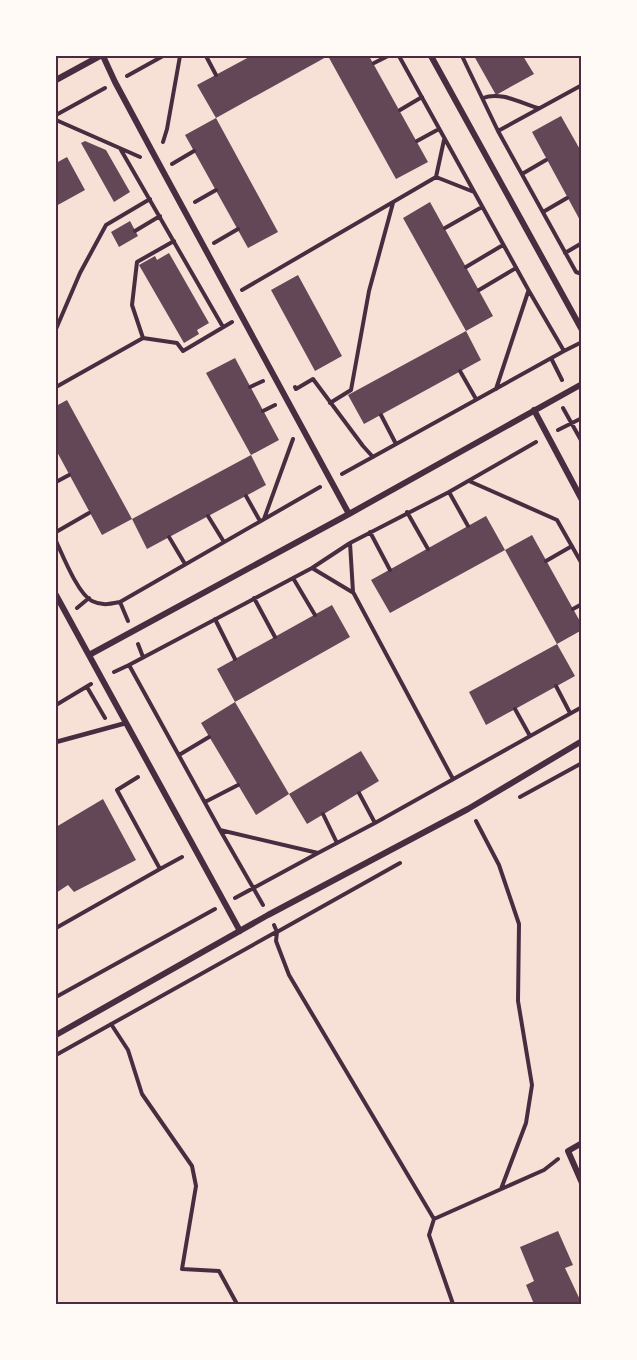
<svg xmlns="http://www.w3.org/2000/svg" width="637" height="1360" font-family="'Libre Baskerville',serif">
<rect width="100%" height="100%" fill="#f7e1d7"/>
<path fill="#644757" d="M251,56H369L428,162L396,179L328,56L216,118L278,232L248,248L185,135L216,118L197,85Z
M474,56H523L534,74L496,95Z
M561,116L582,153V224L532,132Z
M85,141L106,150L130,192L114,202L81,143Z
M67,157L85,190L56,206V163Z
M430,202L493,316L466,331L481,360L364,424L348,395L466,331L403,218Z
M130,221L138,236L119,247L111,232Z
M169,253L209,323L197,330L199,334L184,343L139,265L155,256L157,260Z
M298,275L342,356L315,371L271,290Z
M235,358L279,440L251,455L266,485L147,549L132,519L102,535L56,450V406L67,400L132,519L251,455L206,373Z
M486,516L505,550L390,613L371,580Z
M532,535L582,625V630L557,644L505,550Z
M332,605L350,637L235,702L217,669Z
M557,644L575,676L486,725L469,692Z
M235,702L289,794L256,815L201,723Z
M361,751L379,781L307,824L289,794Z
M103,799L136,860L74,892L68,885L56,893V858L58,857L56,852V827Z
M558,1231L573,1265L565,1268L582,1304H534L526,1285L534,1281L520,1247Z"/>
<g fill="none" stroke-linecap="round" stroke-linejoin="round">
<path stroke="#4a2c40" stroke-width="4" d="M206,56L216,75
M399,56L529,291L564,351L580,343
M462,56L498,131
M581,56H582
M374,63L388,56
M127,76L163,56
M582,85L498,131L576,272L582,274
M483,98C500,91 521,103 538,108
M400,110L422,97
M56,115L105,88
M56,120L140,157
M417,141L439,129
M163,142L167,129L180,56
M121,150L223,327
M172,164L194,151
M522,174L546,160
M436,177L474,192
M195,202L216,190
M543,212L567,198
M445,228L482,207
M135,231L160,216
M214,243L238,229
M565,253L582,243
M466,267L503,245
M242,290L436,177L444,140
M479,290L516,268
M56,329L80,273L106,225L150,199
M143,338L132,305L137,262L174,241
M551,358L562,380
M460,371L476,399
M56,387L143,338L177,343L183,351L232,322
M250,387L263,381
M295,387L296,389L313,379L363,446L373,457
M496,389L528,292
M330,403L351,390L369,291L393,203
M563,408L582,442
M263,411L275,405
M381,415L396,444
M558,430L582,418
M342,474L564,351
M469,481L557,520L582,564
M56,482L69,475
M449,492L468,526
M246,496L260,521
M407,512L428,549
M208,516L224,542
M264,519L293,439
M56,532L89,513
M370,532L390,570
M169,537L185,564
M56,541C63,556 78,594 92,601C102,606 110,604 120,602L320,487
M350,543L353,592L453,779
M546,561L572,546
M312,568L352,592
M293,578L315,615
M254,598L275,637
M120,602L128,621
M77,608L89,598
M573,609L582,604
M215,619L235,659
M138,644L143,657
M129,665L312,568L350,543L449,492L536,442
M114,672L129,665L220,830
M556,686L570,713
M87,687L105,718
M56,705L91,684
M515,709L530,736
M179,755L209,737
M138,777L117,790L160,869L182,857
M359,793L375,823
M520,797L582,763
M205,802L238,785
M323,814L337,843
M476,821L499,865L519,924L518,1001L532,1085L526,1123L501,1189
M318,853L375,823L582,707
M235,898L318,853L220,830L263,905
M274,925L277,932L400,863
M56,928L160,869
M277,932L276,941L289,975L434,1219
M56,997L215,909
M111,1024L128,1050L142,1094L192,1166L196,1186L182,1269L219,1271L237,1304
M56,1055L276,932
M453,1304L429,1235L434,1219L544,1170L558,1159"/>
<path stroke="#4a2c40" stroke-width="4.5" d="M56,742L126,723"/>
<path stroke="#4a2c40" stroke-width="6" d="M103,56L115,82L152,151L349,514
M431,56L582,330
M56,80L100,56
M534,410L582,500
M56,595L240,931
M89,655L349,514L582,384
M56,1035L268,915L468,809L582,741
M582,1143L568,1151L582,1183"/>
</g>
<rect width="637" height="1360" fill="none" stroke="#fffaf5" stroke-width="114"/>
<rect x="57" y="57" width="523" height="1246" fill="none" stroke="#4a2c40" stroke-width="2"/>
</svg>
